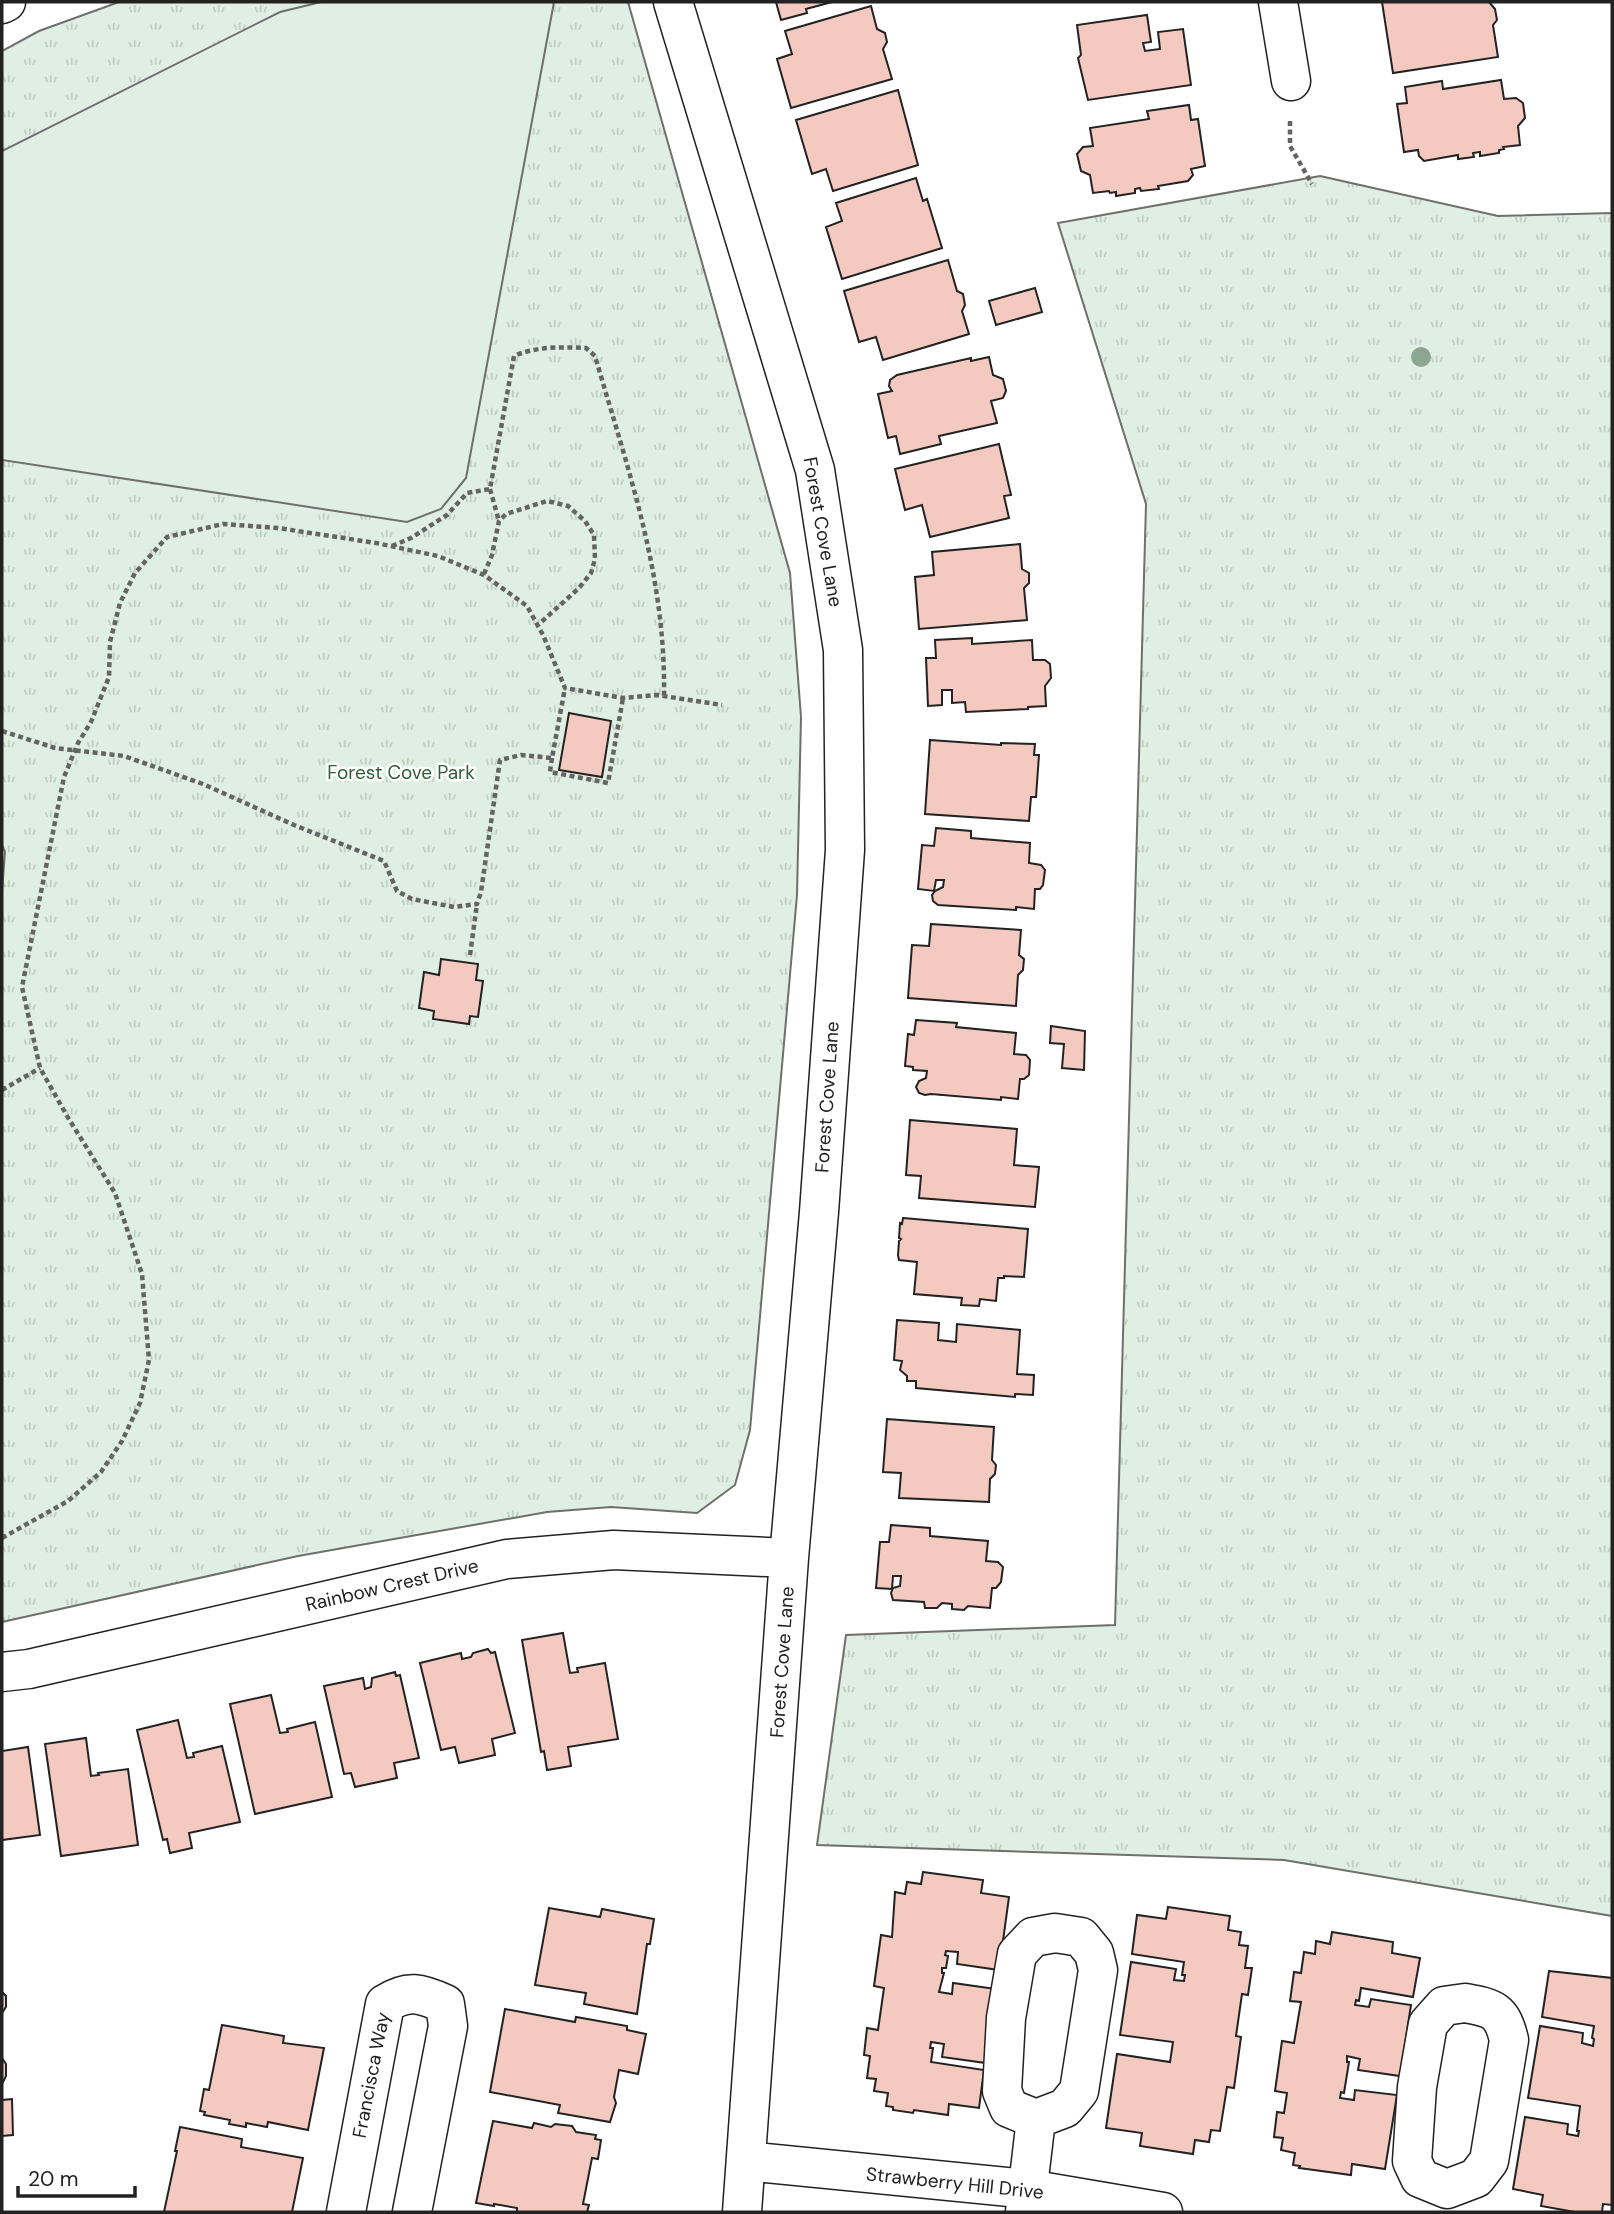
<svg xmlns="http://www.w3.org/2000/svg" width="1614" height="2214" font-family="'DM Sans',sans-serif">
<defs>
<pattern id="grass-tufts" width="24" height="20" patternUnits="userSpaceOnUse" patternTransform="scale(1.75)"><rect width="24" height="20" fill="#e0efe3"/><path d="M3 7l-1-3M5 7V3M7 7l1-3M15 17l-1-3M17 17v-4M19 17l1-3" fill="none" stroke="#c0cdc2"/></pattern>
</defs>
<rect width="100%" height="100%" fill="#fff"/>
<path fill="url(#grass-tufts)" stroke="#6f6f6f" stroke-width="2" d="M119,2H628L790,573L801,717L797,895L750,1430L735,1485L697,1513L611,1507L547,1512L298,1556L2,1622V891L5,852L2,845V51L39,31Z
M1320,176L1498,216L1612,213V1916L1284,1860L817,1845L846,1635L1115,1625L1146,504L1058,223Z"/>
<path fill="#e0efe3" stroke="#6f6f6f" stroke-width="2" d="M321,2H554L466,478L441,509L407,522L2,460V151L280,12Z"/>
<path fill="#f3c9c0" stroke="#222" stroke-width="2" d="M776,2H832L806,9L807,13L781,20Z
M1382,2H1489L1495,9L1497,20L1493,25L1498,57L1393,73Z
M871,6L877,29L885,33L887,42L883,49L892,79L791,108L777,59L792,54L785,31Z
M1147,15L1151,42L1143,43L1145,51L1160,49L1158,32L1183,29L1191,85L1088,100L1078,58L1081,55L1077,25Z
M1501,80L1504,99L1516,98L1523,103L1525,118L1518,126L1520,145L1503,147L1504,149L1499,150V153L1480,156V152L1473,153L1474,157L1458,159V155L1424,161L1419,156L1418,150L1404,152L1397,104L1407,103L1405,87L1442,81L1443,89Z
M898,90L918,165L833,191L826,169L812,174L796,120Z
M1189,105L1191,120L1198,119L1205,166L1191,169L1193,175L1188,181L1158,186L1159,189L1141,191L1140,188L1135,189V193L1116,196V192L1110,193L1109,191L1093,193L1090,175L1081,171L1077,154L1083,147L1093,146L1090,128L1149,119L1147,111Z
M916,178L923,201L927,199L942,248L842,279L826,227L842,221L836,203Z
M948,260L957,291L963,294L965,305L962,311L969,334L883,360L876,337L859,342L844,291Z
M1035,288L1042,312L996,325L989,301Z
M989,357L993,375L1003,379L1006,391L1003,398L991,401L997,423L939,436L941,444L900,454L896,436L888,438L878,394L892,391L889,386L890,380L897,375L971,358V361Z
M999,444L1011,495L1004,496L1009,518L930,537L922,505L905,510L895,469Z
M1020,544L1022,569L1029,573V583L1024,588L1027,620L919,629L915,577L934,575L932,552Z
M972,638V644L1032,640L1033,660H1045L1050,664L1051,678L1045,686L1046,706L1028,707V709L966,712L965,702L952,703V690H942V705L928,706L926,658H936L935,640Z
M569,713L611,721L602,777L559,770Z
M930,740L1001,745V743L1035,744L1034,755H1039L1036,797H1031L1029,821L925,814Z
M936,828L971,831V838L1030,843L1029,863L1041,865L1045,870L1043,885L1040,889H1035L1034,909L1016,907V910L938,905L933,901L932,895L935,891L943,887L944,880H936L934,891L918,889L922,845L934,846Z
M931,924L1021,930L1019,955L1024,959L1023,970L1018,975L1016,1006L908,998L912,945L929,946Z
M441,959L478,964L476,980L483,981L478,1017L470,1016L469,1024L433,1019L434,1011L419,1008L424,972L439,975Z
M916,1020L957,1023L956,1027L1016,1033L1014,1054L1026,1055L1030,1060L1029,1075L1024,1079H1020L1018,1099L1001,1097V1100L931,1094L925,1095L919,1093L916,1087L919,1081L926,1078L927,1071L913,1070V1067L905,1066L908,1034L914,1035Z
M1051,1026L1085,1031L1084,1070L1062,1068L1064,1044L1050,1043Z
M910,1120L1017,1129L1014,1165L1039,1167L1035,1207L919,1198L921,1176L906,1175Z
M903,1218L1028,1229L1024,1277L1004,1276V1278H998L996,1301L980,1299L979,1306L961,1305L962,1298L914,1294L917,1262L899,1260L898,1255L899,1241L901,1239L899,1238L900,1223L902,1224Z
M897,1320L939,1323L938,1340L956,1342L957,1324L1020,1330L1017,1374L1034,1375L1033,1395L1015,1394V1397L916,1388V1381H907V1376L900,1370L902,1361L894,1360Z
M887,1419L994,1427L992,1460L996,1465L995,1474L990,1479L989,1502L899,1498L901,1473L883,1472Z
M891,1525L930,1528V1536L988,1541L986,1561L998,1562L1003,1567L1001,1582L996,1588H992L990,1608L968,1606L964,1610L952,1609V1604L942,1603L937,1608H925L924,1602L893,1600L891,1593L893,1588L900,1586L901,1576H893L892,1589L876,1588L880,1542H889Z
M563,1633L570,1673L578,1672L577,1668L605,1663L618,1739L568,1747L571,1766L547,1770L544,1751L541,1752L522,1640Z
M488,1649L491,1653L495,1652L515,1733L492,1739L495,1755L459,1763L455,1747L441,1750L420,1663L461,1653L462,1659L471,1657L473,1653Z
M395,1672L396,1676L400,1675L419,1758L394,1763L397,1778L355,1787L351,1773L344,1774L324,1686L363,1678L365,1689L371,1687L372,1678Z
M271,1695L280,1733L288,1732L287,1729L315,1722L332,1797L255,1814L230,1704Z
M178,1720L187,1758L194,1757L193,1753L222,1746L240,1822L189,1833L192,1848L170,1853L167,1839L163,1840L137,1730Z
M86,1738L91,1776L99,1775L98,1773L128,1769L138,1845L61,1856L45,1744Z
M28,1747L40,1835L2,1840V1751Z
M923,1872L983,1880L981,1893L1009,1897L999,1970L957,1964L958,1952L946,1951L945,1955L948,1956L946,1968H942V1973H944L939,1992L952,1994L953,1983L996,1989L986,2063L942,2057L944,2044L931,2042L930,2048H933L931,2062L984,2070L979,2108L949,2104L948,2115L914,2110L913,2113L893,2110V2107L886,2106L888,2093L874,2091L876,2079L867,2078L870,2056L864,2055L867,2028L878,2030L884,1988L874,1986L881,1935L892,1937L895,1892L905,1894L907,1882L921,1884Z
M1168,1907L1230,1916L1228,1930L1241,1932L1239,1945L1248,1946L1245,1968H1252L1248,1995L1242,1994L1236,2036L1241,2037L1234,2088L1227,2087L1220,2131L1211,2130L1209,2142L1195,2140L1193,2154L1140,2146L1142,2133L1106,2128L1117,2054L1170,2062L1173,2042L1120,2035L1131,1962L1176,1969L1174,1980L1184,1981L1185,1975H1182L1184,1962L1132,1954L1137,1915L1166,1919Z
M549,1908L600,1917L602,1909L654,1919L650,1944H647L637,2014L584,2004L586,1993L535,1985Z
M1332,1932L1393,1942L1392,1953L1420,1958L1413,1997L1361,1988L1359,2001L1356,2000L1355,2005L1369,2007L1371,1999L1411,2005L1400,2076L1358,2070L1360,2059L1347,2056V2062H1349L1344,2093L1341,2092L1340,2098L1354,2100L1355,2090L1397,2095L1385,2169L1352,2164L1351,2175L1299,2168L1300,2166L1293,2165L1295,2153L1281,2150L1283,2138L1274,2137L1277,2112L1284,2113L1287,2093L1275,2091L1282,2041L1294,2043L1301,2002L1290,2001L1294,1972L1301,1973L1304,1952L1315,1954L1316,1941L1330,1944Z
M1549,1971L1612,1978V2205L1603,2204L1602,2212H1575L1541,2206L1543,2195L1513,2189L1525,2117L1568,2124L1567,2134L1578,2136L1579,2131H1577L1580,2106L1528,2098L1540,2026L1583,2033L1582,2043L1593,2046L1594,2039L1592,2038L1594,2026L1542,2017Z
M2,1987V1992L6,1996V2007L2,2013V2058L6,2064V2076L2,2084Z
M505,2009L575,2022L576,2017L627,2026V2030L646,2034L638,2074L619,2070L614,2097L616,2103L610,2122L558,2113L560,2105L490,2092Z
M222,2025L284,2036L283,2043L324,2048L308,2130L268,2122L267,2127L246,2123V2127L229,2124L230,2120L204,2115L205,2112L200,2111L204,2089L209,2090Z
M12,2099L13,2135L2,2136V2100Z
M493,2121L532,2128L534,2123L551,2127L555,2124L572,2126L576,2132L596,2135L595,2139L601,2140L598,2159L592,2158L583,2204L589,2205L587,2212H517V2208L494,2204V2206L476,2203Z
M180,2127L242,2139L241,2147L303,2158L292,2212H164L177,2151H175Z"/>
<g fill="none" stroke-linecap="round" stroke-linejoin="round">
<defs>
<path id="minor" d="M673,2L815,470L843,650L845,850L819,1212L789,1558L742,2212
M1278,2L1291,81
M2,4L6,2
M2,1672L29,1669L507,1559L614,1550L789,1558
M1055,1933L1081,1937L1094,1953L1098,1970L1079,2091L1065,2108L1036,2119L1009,2108L1002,2091L1006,2018L1017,1954L1033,1937Z
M1465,2003C1493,2008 1502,2010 1509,2040L1489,2161L1476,2178L1447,2189L1420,2178L1412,2161L1417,2087L1428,2024L1444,2006Z
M746,2161L1028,2189L1163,2212
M346,2212L385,2004C408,1989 421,1993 445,2004L448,2026L412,2212
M1025,2212L1036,2119"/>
</defs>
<use href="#minor" stroke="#222" stroke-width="41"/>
<path stroke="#646464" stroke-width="4.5" stroke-dasharray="5 3.5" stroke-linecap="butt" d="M1290,121V146L1312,184
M490,489L499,521
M392,546L411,538L447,515L467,493L490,489L514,356C537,346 562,347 586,348L595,356C628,470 666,575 664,696
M484,574L492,555L499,521L506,514L547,501L568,506L585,521L594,535L595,559L591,573L579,588L538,625
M2,731L55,748L124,756L203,784L294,825L384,861L397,891L412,899L454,907L477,904L481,892L500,760L521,755L552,758L565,688
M552,758L550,772L608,783L623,698
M470,955L477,904
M2,1090L40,1068
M2,1538L68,1501L101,1472L122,1441L140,1403L149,1360L142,1274L115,1193L67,1116L40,1068L22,987L64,777L78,743L91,722L109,677L110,642L120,603L135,573L167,537L223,524L278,528L376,543L438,556L484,575L527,606L543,635L565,688L623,698L657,695L722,705"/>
<use href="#minor" stroke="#fff" stroke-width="38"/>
</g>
<circle fill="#8da692" cx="1421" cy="357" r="10"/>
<g text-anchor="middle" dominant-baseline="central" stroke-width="5" stroke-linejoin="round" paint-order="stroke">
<g font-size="19" fill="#222" stroke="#fff">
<text transform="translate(823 532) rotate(80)">Forest Cove Lane</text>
<text transform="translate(827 1097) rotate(-86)">Forest Cove Lane</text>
<text transform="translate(392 1585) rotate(-13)">Rainbow Crest Drive</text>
<text transform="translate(782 1662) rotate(-86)">Forest Cove Lane</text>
<text transform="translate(371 2075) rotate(-79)">Francisca Way</text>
<text transform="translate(955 2183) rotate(6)">Strawberry Hill Drive</text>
</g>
<g font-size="19" fill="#2f5e38" stroke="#fff">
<text x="401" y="772">Forest Cove Park</text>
</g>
</g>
<rect width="1614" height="2214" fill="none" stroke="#222222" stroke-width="7"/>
<path d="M18 2186v10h117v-10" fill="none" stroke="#222222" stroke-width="3.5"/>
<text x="28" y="2186" font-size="21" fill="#222222" stroke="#ffffff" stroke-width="5" paint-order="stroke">20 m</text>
</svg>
